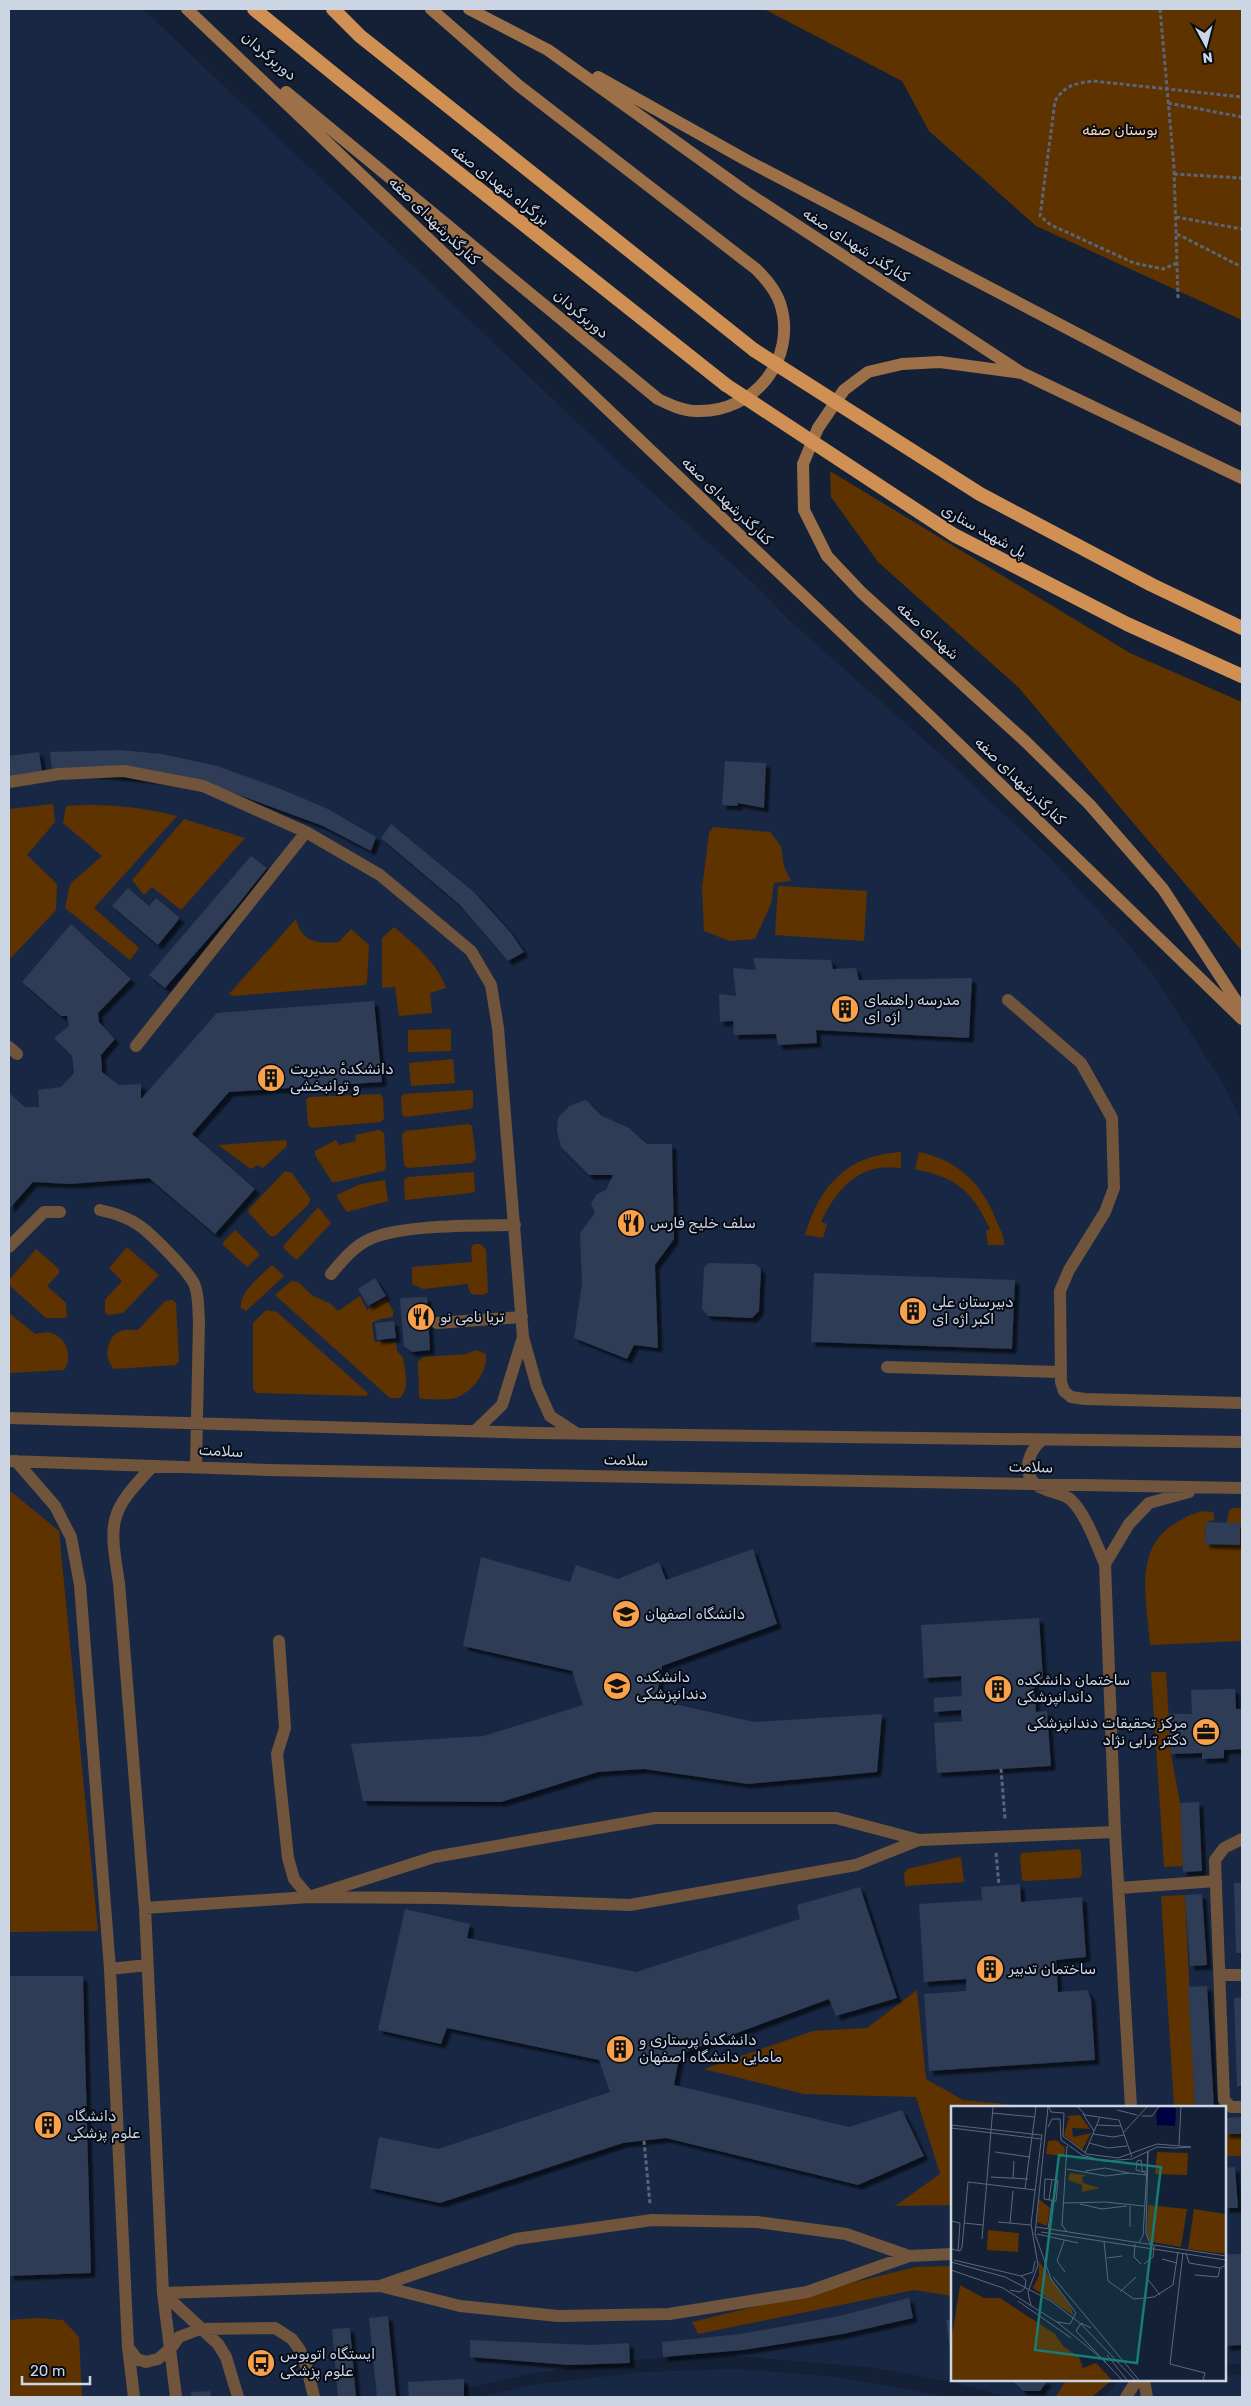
<svg xmlns="http://www.w3.org/2000/svg" width="1251" height="2406" font-family="Rubik,'Noto Naskh Arabic',sans-serif">
<defs>
<filter id="shadow"><feDropShadow dx="4.5" dy="4.5" stdDeviation="1" flood-color="#0009"/></filter>
</defs>
<rect width="100%" height="100%" fill="#132036"/>
<path fill="#182844" d="M9,9H143L624,467L755,585L791,622L949,762L1048,856L1124,939L1153,975L1221,1080L1242,1121V2364H1225V2107H952V2380H1108L1083,2397H1008L953,2382L868,2367L736,2356L657,2358L586,2365L530,2374L427,2397H9Z
M737,2369L837,2377L949,2397H478L532,2385L641,2372Z
M1225,2375H1242V2397H1101L1111,2390L1118,2380H1225Z"/>
<path fill="#5e3300" d="M764,9H1242V320L1036,226L929,131L902,81Z
M830,471L1130,653L1242,702V951L1018,687L878,562L831,497Z
M53,804L55,822L27,855L57,884L56,910L9,960V809Z
M66,806C103,803 141,807 177,816L94,908L139,948L130,960L65,908L70,884L102,856L63,823Z
M184,819L245,838L181,910L152,887L144,895L132,880Z
M713,827L770,832L781,846L784,867L791,881L774,883L771,904L755,939L730,941L704,931L702,888L709,833Z
M778,886L867,891L864,941L775,935Z
M296,919C302,943 318,944 339,942L351,929L369,945L367,982L365,985L233,996L229,994Z
M394,927C415,945 437,962 446,988L430,993L432,1013L399,1016L395,987L382,988V938Z
M451,1029V1051L408,1052V1030Z
M453,1059L455,1083L411,1086L409,1063Z
M470,1090L473,1091V1107L470,1109L406,1117L402,1115L401,1097L404,1094Z
M380,1094L383,1098L384,1119L380,1122L312,1128L308,1125L306,1100L309,1097Z
M469,1124L472,1126L476,1159L471,1163L408,1168L404,1165L402,1135L405,1131Z
M379,1130L384,1133L386,1168L383,1171C373,1173 338,1183 332,1182L315,1155V1151L336,1140L339,1145L356,1141L355,1135Z
M286,1140L287,1146L263,1168L258,1165L251,1169L218,1145Z
M901,1152V1168C860,1162 837,1188 821,1222L827,1224L823,1238L805,1235C820,1185 847,1155 901,1152Z
M919,1152C957,1160 982,1183 996,1220C1000,1230 1004,1234 1004,1245H988L986,1231L990,1229C971,1190 959,1179 915,1169Z
M285,1171L292,1173L310,1198L309,1204L275,1236H270L249,1213L248,1210Z
M474,1172L475,1191L471,1193L405,1200L404,1180L408,1177Z
M385,1180L388,1201L347,1212L337,1197V1195L360,1184Z
M318,1207L331,1223L297,1260L284,1249V1245Z
M235,1230L258,1252L259,1256L247,1267L223,1245V1242Z
M474,1244H481L486,1250L488,1292L483,1295L471,1294L467,1284L423,1289L412,1284V1267L472,1262L471,1248Z
M127,1247L159,1275L123,1313L108,1315L105,1313V1300L122,1281L109,1268Z
M36,1249L59,1269V1273L47,1286L66,1303L67,1317L65,1318H46L9,1285V1280Z
M272,1265L284,1276L246,1311L241,1308C239,1292 261,1276 272,1265Z
M291,1281L298,1282L312,1295L331,1304L338,1311L360,1296L367,1310L386,1298L393,1311V1317L380,1319L372,1323L374,1340L376,1342H396L397,1351L403,1357C405,1370 410,1388 400,1398H390L275,1295Z
M173,1300L176,1303L179,1361L176,1365L114,1369C103,1359 106,1336 121,1331C126,1329 133,1330 138,1330L165,1301Z
M266,1310L277,1312L368,1393L366,1396L257,1393L253,1389V1323Z
M9,1313L35,1334C40,1333 46,1331 51,1333C67,1337 73,1358 64,1370L9,1373Z
M476,1350L486,1354C488,1373 470,1396 450,1399C441,1400 431,1399 422,1399L419,1397L418,1362L423,1357L466,1354Z
M9,1490L59,1531L98,1931L9,1932Z
M1234,1508H1242V1641L1150,1645C1147,1598 1131,1545 1181,1520C1192,1514 1202,1508 1214,1513V1520L1206,1522L1205,1544L1240,1545V1523H1227L1229,1510Z
M1151,1672H1166L1171,1754L1180,1803L1183,1866L1164,1867Z
M1079,1849L1081,1852L1082,1874L1079,1878L1024,1881L1022,1880L1020,1857L1021,1853Z
M959,1857L961,1858L964,1882L905,1886L904,1873L907,1869Z
M1185,1895L1195,2107H1174L1161,1896Z
M917,1990L926,2079L963,2100L1036,2107H952V2205L895,2206L940,2174L916,2097L804,2094L704,2069L813,2031L867,2028Z
M1225,2134H1242V2156H1225Z
M952,2266V2296L914,2290L698,2334L692,2322L916,2267Z
M37,2318L63,2320L79,2337L82,2397H9V2320Z
M1087,2380H1112L1092,2397H1056L1064,2383Z"/>
<path fill="#2d3c54" filter="url(#shadow)" d="M120,750L162,754L217,766L281,789L328,809L376,837L371,851L323,826L212,785L52,770L50,752Z
M39,752L42,771L9,776V756Z
M725,761L766,763L764,808L738,803L737,806L722,805Z
M391,824L474,892L511,933L524,952L508,961L460,905L381,838Z
M251,856L267,868L236,907L165,988L149,975Z
M128,888L149,906L156,898L180,918L158,945L112,906Z
M71,924L131,979L98,1013L99,1022L115,1039L101,1055L102,1072L119,1085L141,1084V1099L217,1013L374,1001L382,1082L229,1092L192,1134L255,1189L215,1234L149,1178L70,1184L33,1182L9,1209V1093L25,1107H39L38,1090L61,1087L74,1073L72,1056L54,1038L69,1026L67,1016H61L22,982Z
M753,958L831,960L833,969L856,968L859,980L972,978L969,1038L816,1030L817,1043L778,1045L776,1034L734,1035L733,1021L720,1022L719,994L736,996L733,968L756,970Z
M586,1100L602,1116L629,1128L647,1144H672L674,1239L655,1265L658,1348L634,1345L627,1359L574,1338L582,1284L580,1233L595,1213L591,1203L597,1194L606,1190L613,1175H589L561,1147L557,1131L558,1118L569,1106Z
M708,1263L755,1264L761,1269L759,1311L752,1318L708,1316L702,1309L704,1268Z
M814,1273L1015,1280L1012,1349L811,1342Z
M375,1278L386,1296L368,1306L358,1289Z
M427,1297L430,1350L412,1352L404,1346L400,1301L401,1298Z
M394,1321L396,1338L377,1340L375,1323Z
M1206,1522L1240,1523V1545L1205,1544Z
M753,1549L777,1624L662,1666L656,1700L754,1722L882,1714L877,1772L748,1784L644,1769L598,1772L501,1802L363,1801L351,1744L484,1736L583,1705L572,1671L463,1646L481,1557L570,1582L576,1565L618,1579L659,1562L666,1580Z
M1039,1618L1043,1678L1034,1683L1036,1712L1047,1711L1051,1766L937,1773L934,1723L962,1721L961,1710L934,1712V1698L962,1696L961,1676L924,1678L921,1625Z
M1235,1689L1236,1709H1242V1749L1224,1750V1758L1202,1759V1753L1171,1754L1169,1714H1192L1191,1690Z
M1199,1802L1202,1871L1183,1872L1180,1803Z
M1234,1883H1242V1953H1236Z
M1020,1884L1021,1902L1082,1897L1086,1957L1056,1960L1058,1992L1087,1990L1091,1999L1095,2060L929,2071L924,1994L966,1991V1979L924,1982L919,1904L982,1900L981,1887Z
M860,1887L897,1998L836,2016L829,1999L680,2054L674,2085L849,2127L902,2110L924,2156L858,2185L666,2138L623,2143L440,2203L370,2188L379,2137L438,2149L610,2092L599,2060L447,2028L441,2044L378,2030L405,1909L470,1924L467,1938L636,1972L800,1919L797,1905Z
M1202,1894L1207,1965L1190,1966L1185,1895Z
M9,1976H83L91,2273L9,2276Z
M1207,1986L1214,2107H1195L1188,1987Z
M1234,1998H1242V2086H1237Z
M1242,2117V2134H1225V2118Z
M1235,2167L1238,2208H1225V2168Z
M1225,2254H1242V2345L1225,2346Z
M909,2298L913,2318L843,2334L743,2350L663,2357L662,2342L740,2334L839,2316Z
M388,2316L396,2397H377L369,2318Z
M952,2319V2356H951L946,2320Z
M350,2328L356,2397H338L332,2329Z
M470,2340L590,2345L629,2343L630,2363L568,2365L470,2357Z
M464,2379V2396L409,2397L408,2382Z
M1012,2380H1048L1040,2391H1023Z
M210,2391L211,2397H192L191,2392Z"/>
<g fill="none" stroke-linecap="round" stroke-linejoin="round">
<path stroke="#5a6578" stroke-width="3" stroke-dasharray="4 2.5" stroke-linecap="butt" d="M1160,9L1174,167L1178,298
M1168,103L1242,117
M1174,174L1242,178
M1176,217L1242,229
M1177,234L1242,267
M1177,263L1163,269L1134,263L1051,225L1040,216L1055,101C1065,85 1074,84 1093,81L1242,97
M1001,1769L1005,1819
M996,1853L999,1885
M644,2141L650,2204"/>
<path stroke="#70543b" stroke-width="12" d="M9,782L59,774L124,771L203,786L306,832L380,875L471,951L491,985L498,1028L523,1337L537,1387L550,1416L576,1433
M1008,1000L1081,1063L1112,1118L1114,1188L1105,1212L1069,1270L1060,1291L1061,1382L1064,1391L1071,1397L1085,1399L1242,1403
M136,1046L306,832
M9,1047L17,1054
M100,1210C114,1213 128,1217 140,1226C151,1234 191,1273 195,1286C199,1297 198,1309 199,1321L196,1466
M9,1247L44,1212H60
M331,1274C342,1261 354,1246 370,1239C404,1224 477,1226 515,1225
M437,1323L522,1317
M887,1367L1059,1372
M9,1418L535,1433L1242,1442
M476,1430L502,1405L523,1337
M1042,1440C1030,1450 1021,1470 1035,1484C1044,1492 1061,1492 1070,1499C1085,1512 1097,1546 1105,1564L1115,1832L1131,2107
M9,1461L268,1470L1242,1488
M16,1461L55,1506L71,1537L80,1585L110,1969L128,2347L134,2397
M152,1467C108,1513 109,1521 119,1583L145,1908L163,2293L176,2397
M1105,1564L1129,1524L1149,1503L1189,1492
M279,1641L285,1728L277,1754L288,1858L294,1879L309,1897
M1242,1839L1224,1848L1215,1860L1224,2100L1231,2107H1242
M1119,1888L1216,1881
M309,1897L434,1857L655,1818H836L919,1840L1115,1832
M145,1908L309,1897L439,1898L630,1905L856,1865L919,1840
M110,1969L147,1965
M1219,1975H1242
M909,2256L846,2234L757,2222L652,2220L516,2239L380,2286L460,2306L558,2316L669,2314L807,2292L909,2256L952,2254
M163,2293L380,2286
M163,2293L218,2344L226,2357L238,2397
M128,2347L137,2359L146,2362L158,2359L171,2348L179,2337L200,2329L275,2328L292,2339L300,2350L308,2372L314,2397
M1144,2380L1147,2397
M1126,2397L1137,2380"/>
<path stroke="#9d7047" stroke-width="12" d="M187,9L935,721L1242,1019
M469,9L548,50L746,192L1022,373L1242,478
M598,77L746,160L1242,420
M286,92L658,399C670,405 683,411 697,411C755,413 798,358 780,303C775,289 766,279 756,269L518,85L431,9
M1022,373L940,362L902,364L868,372L844,390L818,428L803,464L804,510L827,556L862,593L1026,742L1090,805L1163,889L1242,1010"/>
<path stroke="#d09054" stroke-width="14" d="M254,9L340,79L726,385
M333,9L360,36L754,350"/>
<path stroke="#d09054" stroke-width="14" d="M754,350L980,494L1152,585L1242,628
M726,385L954,535L1127,624L1242,676"/>
</g>
<defs>
<symbol id="building-disc" viewBox="-11 -11 22 22"><circle r="9.5" fill="#f8a14a" stroke="#050a14"/><path d="M-4-6H4V6H1V3H-1V6H-4ZM-2.5-4.3h1.7v1.8h-1.7ZM.8-4.3h1.7v1.8H.8ZM-2.5-1h1.7V.8h-1.7ZM.8-1h1.7V.8H.8Z" fill="#111"/></symbol>
<symbol id="restaurant-disc" viewBox="-11 -11 22 22"><circle r="9.5" fill="#f8a14a" stroke="#050a14"/><path d="M-5-6h1v4h1v-4h1v4h1v-4h1v5L-1.5 .5V6h-2V.5L-5-1ZM5-6V6H3V1.5H1.5Q1.5-4 5-6Z" fill="#111"/></symbol>
<symbol id="university-disc" viewBox="-11 -11 22 22"><circle r="9.5" fill="#f8a14a" stroke="#050a14"/><path d="M0-5L7-2L0 1L-7-2ZM-4 1L0 2.5L4 1V4Q0 6-4 4Z" fill="#111"/></symbol>
<symbol id="office-disc" viewBox="-11 -11 22 22"><circle r="9.5" fill="#f8a14a" stroke="#050a14"/><path d="M-6-3h4V-5.5h4V-3h4V5H-6ZM-1-4.5V-3h2v-1.5ZM-6 0V1H6V0Z" fill="#111"/></symbol>
<symbol id="bus-disc" viewBox="-11 -11 22 22"><circle r="9.5" fill="#f8a14a" stroke="#050a14"/><path d="M-5-6H5V4H4V6H2V4H-2V6H-4V4H-5ZM-3.5-4V0h7V-4ZM-3.5 1.2v1.5H-2V1.2ZM2 1.2v1.5H3.5V1.2Z" fill="#111"/></symbol>
</defs>
<g fill-rule="evenodd">
<use href="#building-disc" x="829" y="993" width="32" height="32"/>
<use href="#building-disc" x="255" y="1062" width="32" height="32"/>
<use href="#restaurant-disc" x="615" y="1207" width="32" height="32"/>
<use href="#building-disc" x="897" y="1295" width="32" height="32"/>
<use href="#restaurant-disc" x="405" y="1301" width="32" height="32"/>
<use href="#university-disc" x="610" y="1598" width="32" height="32"/>
<use href="#university-disc" x="601" y="1670" width="32" height="32"/>
<use href="#building-disc" x="982" y="1673" width="32" height="32"/>
<use href="#office-disc" x="1190" y="1716" width="32" height="32"/>
<use href="#building-disc" x="974" y="1953" width="32" height="32"/>
<use href="#building-disc" x="604" y="2033" width="32" height="32"/>
<use href="#building-disc" x="32" y="2109" width="32" height="32"/>
<use href="#bus-disc" x="245" y="2347" width="32" height="32"/>
</g>
<g text-anchor="middle" dominant-baseline="central" stroke-width="4" stroke-linejoin="round" paint-order="stroke">
<g font-size="15" fill="#ccd5e4" stroke="#050a14">
<text transform="translate(269 56) rotate(40)">دوربرگردان</text>
<text transform="translate(500 185) rotate(38)">بزرگراه شهدای صفه</text>
<text transform="translate(434 221) rotate(44)">کنارگذرشهدای صفه</text>
<text transform="translate(856 245) rotate(33)">کنارگذر شهدای صفه</text>
<text transform="translate(581 314) rotate(40)">دوربرگردان</text>
<text transform="translate(727 501) rotate(44)">کنارگذرشهدای صفه</text>
<text transform="translate(984 531) rotate(29)">پل شهید ستاری</text>
<text transform="translate(928 631) rotate(42)">شهدای صفه</text>
<text transform="translate(1020 781) rotate(44)">کنارگذرشهدای صفه</text>
<text transform="translate(221 1451) rotate(3)">سلامت</text>
<text transform="translate(626 1460) rotate(1)">سلامت</text>
<text transform="translate(1031 1467) rotate(1)">سلامت</text>
</g>
<g font-size="15" fill="#ffd9b9" stroke="#050a14">
<text x="1120" y="130">بوستان صفه</text>
</g>
<g font-size="15" fill="#ccd5e4" stroke="#050a14" text-anchor="start">
<text x="864" y="1000">مدرسه راهنمای<tspan x="864" dy="17">اژه ای</tspan></text>
<text x="290" y="1069">دانشکدهٔ مدیریت<tspan x="290" dy="17">و توانبخشی</tspan></text>
<text x="650" y="1223">سلف خلیج فارس</text>
<text x="932" y="1302">دبیرستان علی<tspan x="932" dy="17">اکبر اژه ای</tspan></text>
<text x="440" y="1317">تریا نامی نو</text>
<text x="645" y="1614">دانشگاه اصفهان</text>
<text x="636" y="1677">دانشکده<tspan x="636" dy="17">دندانپزشکی</tspan></text>
<text x="1017" y="1680">ساختمان دانشکده<tspan x="1017" dy="17">داندانپزشکی</tspan></text>
<text x="1187" y="1723" text-anchor="end">مرکز تحقیقات دندانپزشکی<tspan x="1187" dy="17">دکتر ترابی نژاد</tspan></text>
<text x="1009" y="1969">ساختمان تدبیر</text>
<text x="639" y="2040">دانشکدهٔ پرستاری و<tspan x="639" dy="17">مامایی دانشگاه اصفهان</tspan></text>
<text x="67" y="2116">دانشگاه<tspan x="67" dy="17">علوم پزشکی</tspan></text>
<text x="280" y="2354">ایستگاه اتوبوس<tspan x="280" dy="17">علوم پزشکی</tspan></text>
</g>
</g>
<g transform="translate(951 2106)">
<rect width="275" height="275" fill="#132036"/>
<path d="M129,9L139,23L121,22L122,31L140,27L131,44L113,29L118,12L115,10ZM105,34L114,42L113,50L95,48L97,35ZM206,46L237,47L236,69L204,68ZM119,67L135,69L131,71L132,77L149,82L131,86V79L117,74ZM88,93L99,102L96,120L86,116ZM197,99L236,103L230,141L201,136L196,132ZM243,103L275,108V148L237,143ZM37,124L68,127L67,146L36,144ZM88,155L120,202L123,210L82,182L88,169ZM9,179L33,192H49L104,228L113,241L128,251L132,262L145,257L161,274H0V237Z" fill="#5e3300"/>
<path d="M209,1L225,2L224,20L206,19L205,4Z" fill="#000141"/>
<path fill="none" stroke="#5d687c" stroke-width="1" d="M97,1L84,128L100,173L125,207L119,218L106,216M98,1L100,6L113,7L112,30L136,48L167,52L206,38L240,41L224,42M127,1L134,9L168,14L181,51M166,4L186,9M41,7L84,11M132,8L143,25M191,10H201L208,1M0,19L90,29M146,19L170,20M97,21L101,13H109L110,34L131,49L153,55L181,53L206,41L224,42M0,22L90,33M172,27L196,1M142,28L162,31L173,29M138,37L157,42L176,40M228,39L230,1M197,45L195,127L199,138M44,46L79,51M134,47L149,11M116,63L155,70L178,67L154,62L134,65M178,67L195,69M195,69L193,66L191,64V63L190,54L186,55L185,64L193,66L196,64M40,71L77,73M62,72L63,55M94,73L107,74L105,95L93,93ZM74,83L85,1M98,94L101,73M113,97L154,96L193,100M129,98L151,103L176,100M0,115L9,117L7,145M47,116L80,119M13,117L32,119M59,117L62,85M85,121L275,150M179,121V100M97,123L101,95M90,126L275,154M116,126L111,119L116,40M86,128L127,137M31,133L42,1M113,135L106,155L114,166M153,135L157,175L183,193L203,191L222,179L227,146M188,136L192,130L197,45M184,138L183,151L190,158M0,143L9,145L11,141L17,76L84,84M232,147L219,258L254,267L252,274M235,147L238,157L269,162L275,159M156,152L171,150M211,153L226,157M3,154L70,170L82,166L84,155M0,156L54,171L100,195L130,218L184,274M193,158L202,151L203,140M0,164L52,182L106,216L155,256M244,169L267,171L269,162M102,171L188,274M195,171L209,189M59,184L69,186L74,182L75,174L70,170M169,186L185,171M67,195L120,232M80,200L77,186L87,159L80,118L91,28M140,222L130,217L125,225L171,274M156,249L176,274"/>
<path fill="#187b74" fill-opacity="0.15" stroke="#187b74" stroke-width="2.5" d="M108,49L210,61L186,257L84,244Z"/>
<rect width="275" height="275" fill="none" stroke="#ccd5e4" stroke-width="2.5"/>
</g>
<rect width="1251" height="2406" fill="none" stroke="#ccd5e4" stroke-width="20"/>
<g transform="translate(1206 45) rotate(173)" stroke="#050a14" stroke-width="4" paint-order="stroke">
<path d="M0-4L9 19L0 12L-9 19Z" fill="#ccd5e4"/>
<text y="-8" font-size="14" font-weight="bold" text-anchor="middle" fill="#ccd5e4">N</text>
</g>
<path d="M22 2376v8h68v-8" fill="none" stroke="#ccd5e4" stroke-width="2.5"/>
<text x="30" y="2376" font-size="15" fill="#ccd5e4" stroke="#050a14" stroke-width="4" paint-order="stroke">20 m</text>
</svg>
